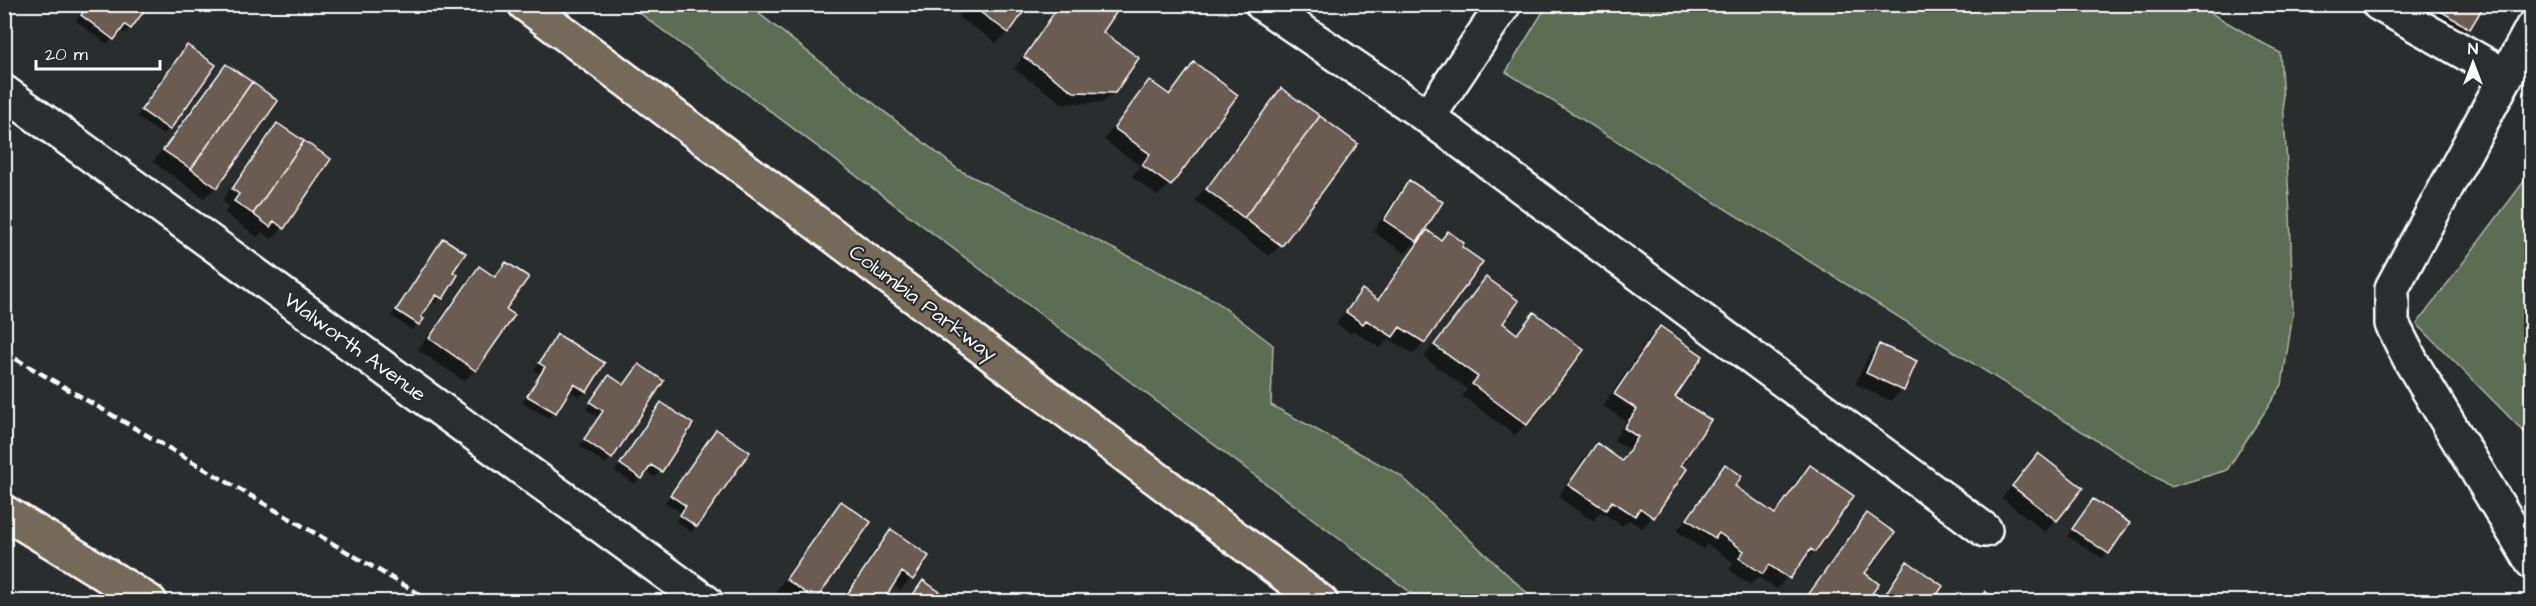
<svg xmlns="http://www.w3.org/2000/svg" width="2536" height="606" font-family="'Architects Daughter',sans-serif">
<rect width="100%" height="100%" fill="#2a2d2e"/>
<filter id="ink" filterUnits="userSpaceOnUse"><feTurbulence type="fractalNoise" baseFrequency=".0167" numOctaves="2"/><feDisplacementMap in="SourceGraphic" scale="12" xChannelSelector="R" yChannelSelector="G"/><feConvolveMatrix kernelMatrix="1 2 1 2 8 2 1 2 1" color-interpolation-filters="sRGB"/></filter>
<g filter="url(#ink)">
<path fill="#5d6c55" stroke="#aeb6aa" stroke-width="1.5" d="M629,5H748L959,170L1214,300L1273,345L1271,405L1400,475L1536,601H1422Z
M1547,5H2197L2280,53L2290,213L2293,313L2282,385L2227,470L2171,487L1506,72Z
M2531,172V439L2417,324Z"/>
<path fill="#0007" d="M83,4H147L130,28L124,34L119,30L107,44L76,21L87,7Z
M962,4H1027L1008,32L997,43L958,17L965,7Z
M1058,4H1120L1100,32L1114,92L1102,103H1062L1014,69Z
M2399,4H2484L2469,28L2458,40Z
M187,47L169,129L163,135L137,117Z
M1194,64L1236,96L1169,185L1158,196L1132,177L1140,166L1104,140L1138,94L1149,82L1168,96Z
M226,66L276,101L216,187L204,198L153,162L215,78Z
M1281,90V245L1269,256L1195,201L1270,101Z
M277,125L283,228L272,239L262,232L258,237L224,213L229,206L222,201L266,136Z
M1409,182L1441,202L1416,242L1428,232L1440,241L1460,248L1424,342L1413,354L1389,339L1380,348L1354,331L1351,334L1336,324L1362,291L1376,300L1415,244L1405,253L1373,232L1398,193Z
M443,239L451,272L441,298L436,304L431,300L419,317L422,319L412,330L391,316Z
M507,263L504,309L475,370L464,381L418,350L467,280L479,268L493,278Z
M1486,279L1501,324L1516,335L1534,314L1526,424L1515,435L1462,396L1467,389L1424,357L1475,290Z
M1660,328L1673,397L1678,465L1653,517L1642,528L1629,520L1622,526L1601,512L1593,521L1558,497L1585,456L1597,445L1620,461L1628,449L1614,440L1626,421L1603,406L1648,339Z
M557,336L586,391L580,397L568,390L549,418L522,403L540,374L534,370Z
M1879,346L1902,390L1891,401L1855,384L1868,357Z
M639,366L611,458L605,464L580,446L598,418L586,409L609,377L623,386Z
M661,404L660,471L655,477L645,471L635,484L615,471Z
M716,430L696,526L691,532L676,521L681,513L665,502Z
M2038,455L2056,520L2045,532L2002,498Z
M1726,466L1733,486L1773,514L1798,478L1810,467L1814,551L1803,563L1800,561L1777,589L1758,577L1750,585L1729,570L1734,563L1707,544L1703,549L1677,531L1714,478Z
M2093,501L2108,553L2102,558L2067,536Z
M842,503L815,599L813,602H791L776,591L830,515Z
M1867,515L1863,574L1865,602H1802L1856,526Z
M891,531L911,579L900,590L892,584L880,602H840L880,543Z
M1908,563L1931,602H1878L1896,574Z
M923,582L951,602H906Z"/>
<path fill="#6b5c52" stroke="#fff" stroke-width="1.5" d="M89,4H149L131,29L125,25L114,40L81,15Z
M969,4H1029L1009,33Z
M1060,4H1122L1103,32L1139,58L1115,93L1074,92L1024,57Z
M2440,4H2485L2470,29L2437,9Z
M187,45L216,65L170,130L141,110Z
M1194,62L1238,95L1171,186L1142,165L1150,154L1114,128L1149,80L1170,95Z
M226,64L252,82L191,169L163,150Z
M252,82L278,101L217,188L191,169Z
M1281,88L1320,116L1244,218L1206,189Z
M1320,116L1358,144L1282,246L1244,218Z
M277,123L304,141L253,214L234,201L239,194L232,189Z
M304,141L331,159L284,229L274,221L270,227L253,214Z
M1409,180L1443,202L1417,242L1384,220Z
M1427,230L1441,240L1448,231L1464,243L1462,247L1483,262L1425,343L1400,327L1393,337L1366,320L1363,324L1346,312L1362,289L1378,300Z
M443,238L466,253L453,272L458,275L443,299L436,295L421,317L424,319L419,325L396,310Z
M506,262L529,277L506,309L515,315L476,371L429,338L479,266L495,277Z
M1486,277L1519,301L1503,323L1517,334L1534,312L1584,350L1527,425L1472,384L1478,377L1434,345Z
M1660,326L1703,356L1675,397L1711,420L1681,465L1687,469L1654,518L1640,508L1635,516L1612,501L1606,510L1568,485L1597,443L1622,461L1638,437L1624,428L1637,409L1614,394Z
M557,334L605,363L587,392L574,384L556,413L527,396L545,367L539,363Z
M1879,344L1917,361L1904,391L1866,373Z
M639,364L664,381L612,459L584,439L603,411L590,402L609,375L624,385Z
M661,402L693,424L662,472L651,465L642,479L620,464Z
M716,429L750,452L697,527L680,515L686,506L670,495Z
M2038,453L2083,488L2057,521L2012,486Z
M1725,464L1742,476L1735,486L1775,514L1810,465L1854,496L1815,552L1811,549L1790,579L1769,565L1763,574L1739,558L1744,551L1719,533L1715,538L1687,519Z
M2093,499L2130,523L2109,554L2072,529Z
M841,501L871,522L816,600L786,579Z
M1867,513L1895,533L1865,573L1879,584L1866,602H1817L1808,595Z
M891,529L929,556L913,580L902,572L882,602H842Z
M1907,561L1943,586L1932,602H1880Z
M923,580L954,602H908Z
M1985,591L1990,595L2001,602H1978Z"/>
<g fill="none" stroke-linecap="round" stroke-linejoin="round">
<defs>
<path id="minor" d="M1262,4L1428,117L1985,530
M2379,4L2506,76
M2532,28L2392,288V324L2412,363L2532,562
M4,92L706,602
M1428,117L1504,4"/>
<path id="major" d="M4,512L150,602"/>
<path id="highway" d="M525,4L1321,602"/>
</defs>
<use href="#minor" stroke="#fff" stroke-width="38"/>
<use href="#major" stroke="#fff" stroke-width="38"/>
<use href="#highway" stroke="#fff" stroke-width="38"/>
<use href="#minor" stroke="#2a2d2e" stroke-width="33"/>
<use href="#major" stroke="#746a5a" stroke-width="33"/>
<use href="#highway" stroke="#746a5a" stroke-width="33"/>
<path stroke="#fff" stroke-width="4.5" stroke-dasharray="9 4.5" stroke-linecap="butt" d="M4,352L433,602"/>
</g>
</g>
<g text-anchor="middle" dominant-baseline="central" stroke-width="4.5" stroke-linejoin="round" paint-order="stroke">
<g font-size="21" fill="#fff" stroke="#2a2d2e">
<text transform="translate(923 303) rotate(37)">Columbia Parkway</text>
<text transform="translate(355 347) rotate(36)">Walworth Avenue</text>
</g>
</g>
<rect width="2536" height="606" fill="none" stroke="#2a2d2e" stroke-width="24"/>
<rect x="12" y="12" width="2512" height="582" fill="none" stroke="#fff" stroke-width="2" filter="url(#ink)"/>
<g transform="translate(2473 63)" stroke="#2a2d2e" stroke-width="4.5" paint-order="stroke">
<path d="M0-4.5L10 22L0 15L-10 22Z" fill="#ffffff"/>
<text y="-9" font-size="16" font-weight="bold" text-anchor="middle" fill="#ffffff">N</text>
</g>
<path d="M36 60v9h124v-9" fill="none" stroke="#ffffff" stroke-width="3"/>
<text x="45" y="60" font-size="18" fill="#ffffff" stroke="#2a2d2e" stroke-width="4.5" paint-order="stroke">20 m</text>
</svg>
